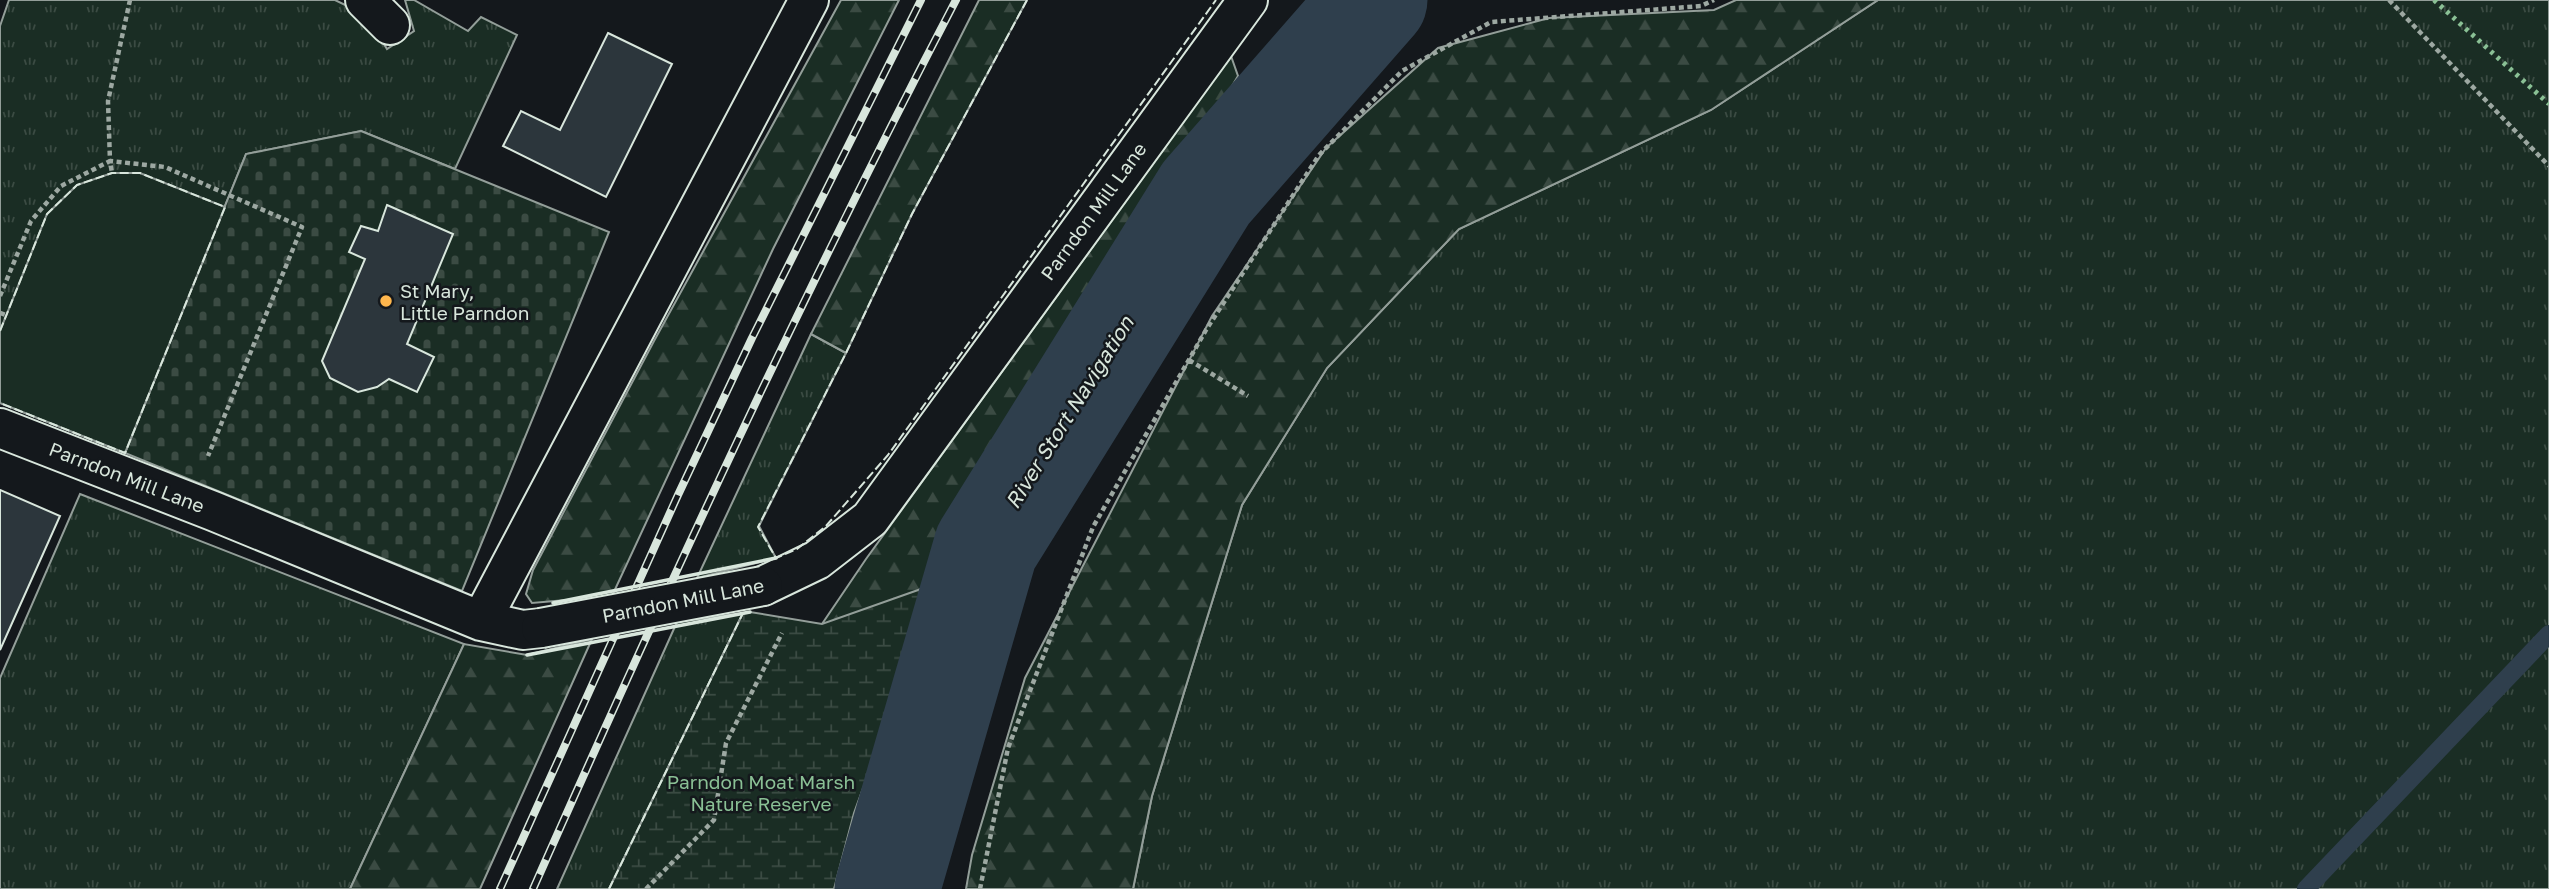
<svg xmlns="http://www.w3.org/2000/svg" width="2549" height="889" font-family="'Golos Text',sans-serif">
<defs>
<pattern id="grass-tufts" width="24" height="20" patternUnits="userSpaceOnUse" patternTransform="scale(1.75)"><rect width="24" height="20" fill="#1a2d24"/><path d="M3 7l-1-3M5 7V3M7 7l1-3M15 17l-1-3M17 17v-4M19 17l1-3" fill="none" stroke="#3b4b43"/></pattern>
<pattern id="forest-firs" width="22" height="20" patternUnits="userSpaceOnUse" patternTransform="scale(1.75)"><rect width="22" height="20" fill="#1a2d24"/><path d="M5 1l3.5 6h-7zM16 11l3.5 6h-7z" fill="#3b4b43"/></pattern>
<pattern id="wetland-marsh" width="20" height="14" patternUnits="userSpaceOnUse" patternTransform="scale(1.75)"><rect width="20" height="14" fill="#1a2d24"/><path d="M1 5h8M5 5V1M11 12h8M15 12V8" fill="none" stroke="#3b4b43"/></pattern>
<pattern id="cemetery-stones" width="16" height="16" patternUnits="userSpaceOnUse" patternTransform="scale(1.75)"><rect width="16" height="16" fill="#1a2d24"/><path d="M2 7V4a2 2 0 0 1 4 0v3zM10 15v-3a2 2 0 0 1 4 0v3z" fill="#3b4b43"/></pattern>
</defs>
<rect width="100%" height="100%" fill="#14181c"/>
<path fill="url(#grass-tufts)" stroke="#939e99" stroke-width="2" d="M9,0H335L366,15L387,49L414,31L405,0H414L468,31L481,17L517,35L455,169L361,131L246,154L125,453L0,403V26Z
M1878,0H2549V889H1133L1152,796L1242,505L1327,368L1459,229L1711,110Z
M811,334L846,353L759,526L776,558L697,578Z
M80,494L464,644L350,889H0V678Z
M743,613L609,889H557L677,622Z"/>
<path fill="url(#forest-firs)" stroke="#939e99" stroke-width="2" d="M841,0H899L773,249L612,596L532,603L526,594L533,570L654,341Z
M979,0H1027L912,214L846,353L811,334Z
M1736,0H1878L1711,110L1459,229L1327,368L1242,505L1152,796L1133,889H966L972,855L1025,678L1212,316L1326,148L1438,48L1549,18L1714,10Z
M1231,56L1238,76L997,479L938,583L854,813L834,889H679L822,624L866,559Z
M592,639L480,889H350L464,644L527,655Z"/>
<path fill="url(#wetland-marsh)" stroke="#939e99" stroke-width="2" d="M938,583L854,813L834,889H609L743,613L750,612L822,624Z"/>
<path fill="url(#cemetery-stones)" stroke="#939e99" stroke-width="2" d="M361,131L609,232L462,591L125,453L246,154Z"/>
<path fill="#1a2d24" stroke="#939e99" stroke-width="2" d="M112,173H140L225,207L125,453L0,403V331L47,214L77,185Z"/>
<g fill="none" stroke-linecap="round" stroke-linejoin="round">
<path stroke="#2f3f4d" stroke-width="18" d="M2306,889L2549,634"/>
<path stroke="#2f3f4d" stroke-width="105" d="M887,889L986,547L1206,193L1375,0"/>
</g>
<path fill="#2c363c" stroke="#d8e6dc" stroke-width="2" d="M608,33L672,64L606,197L503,146L521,111L560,130Z
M387,205L453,234L407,344L434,357L417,392L389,379L377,387L358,392L330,378L322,361L365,259L349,252L361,226L378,231Z
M0,490L60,516L0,650Z"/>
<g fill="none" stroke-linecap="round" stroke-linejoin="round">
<defs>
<path id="minor" d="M365,0L390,25
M0,428L213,511L481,621L523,630L541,628
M763,586L817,560L870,519L1248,0
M481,621L809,0"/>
</defs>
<use href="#minor" stroke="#d8e6dc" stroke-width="42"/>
<path stroke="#9da8a2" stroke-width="4.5" stroke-dasharray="5 3.5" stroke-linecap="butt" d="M130,0L108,101L110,161L165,167L302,227L208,456
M2389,0L2549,166
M0,296L31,221L61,186L110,161L112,173
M0,313L6,315
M1189,360L1248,396
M646,889L714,820L726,743L782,633
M980,889L1008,748L1093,527L1206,330L1319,155L1402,71L1491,22L1701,6L1714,0"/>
<use href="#minor" stroke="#14181c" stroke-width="38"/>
<defs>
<path id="rail" d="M500,889L678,495L752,338L921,0
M533,889C666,589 804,291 956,0"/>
</defs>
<use href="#rail" stroke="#d8e6dc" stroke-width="8"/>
<use href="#rail" stroke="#14181c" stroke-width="5" stroke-dasharray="16" stroke-linecap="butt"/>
<defs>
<path id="minor-bridge" d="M541,628L763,586"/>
</defs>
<use href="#minor-bridge" stroke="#d8e6dc" stroke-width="42" stroke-linecap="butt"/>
<use href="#minor-bridge" stroke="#14181c" stroke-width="38"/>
<path stroke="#8ac095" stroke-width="5" stroke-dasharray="3.5 5" stroke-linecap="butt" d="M2434,0L2549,104"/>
<path stroke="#d8e6dc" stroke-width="2" stroke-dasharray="9 3.5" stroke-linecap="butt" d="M1027,0L912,214L846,353L758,527L776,558L797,549L826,526L888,455L1216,0
M0,331L47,214L77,185L112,173H140L225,207L125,453L0,403
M609,889L743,613"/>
<path stroke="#d8e6dc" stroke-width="3.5" d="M553,603L776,558
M527,655L750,612"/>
</g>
<circle fill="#ffb74d" stroke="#14181c" stroke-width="2.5" cx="386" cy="301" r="7"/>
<g text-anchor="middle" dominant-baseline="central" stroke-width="5" stroke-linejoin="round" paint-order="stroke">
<g font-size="19" fill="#d8e6dc" stroke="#14181c">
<text transform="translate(1093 211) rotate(-54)">Parndon Mill Lane</text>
<text transform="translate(127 477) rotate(21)">Parndon Mill Lane</text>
<text transform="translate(683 600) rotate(-11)">Parndon Mill Lane</text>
</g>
<g font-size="19" fill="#d8e6dc" stroke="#14181c" text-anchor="start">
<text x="400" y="290">St Mary,<tspan x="400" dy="22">Little Parndon</tspan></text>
</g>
<g font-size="19" fill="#8ac095" stroke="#14181c">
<text x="761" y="781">Parndon Moat Marsh<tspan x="761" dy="22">Nature Reserve</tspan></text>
</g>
<g font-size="21" font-style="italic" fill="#d8e6dc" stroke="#14181c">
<text transform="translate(1069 412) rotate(-58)">River Stort Navigation</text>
</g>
</g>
</svg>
